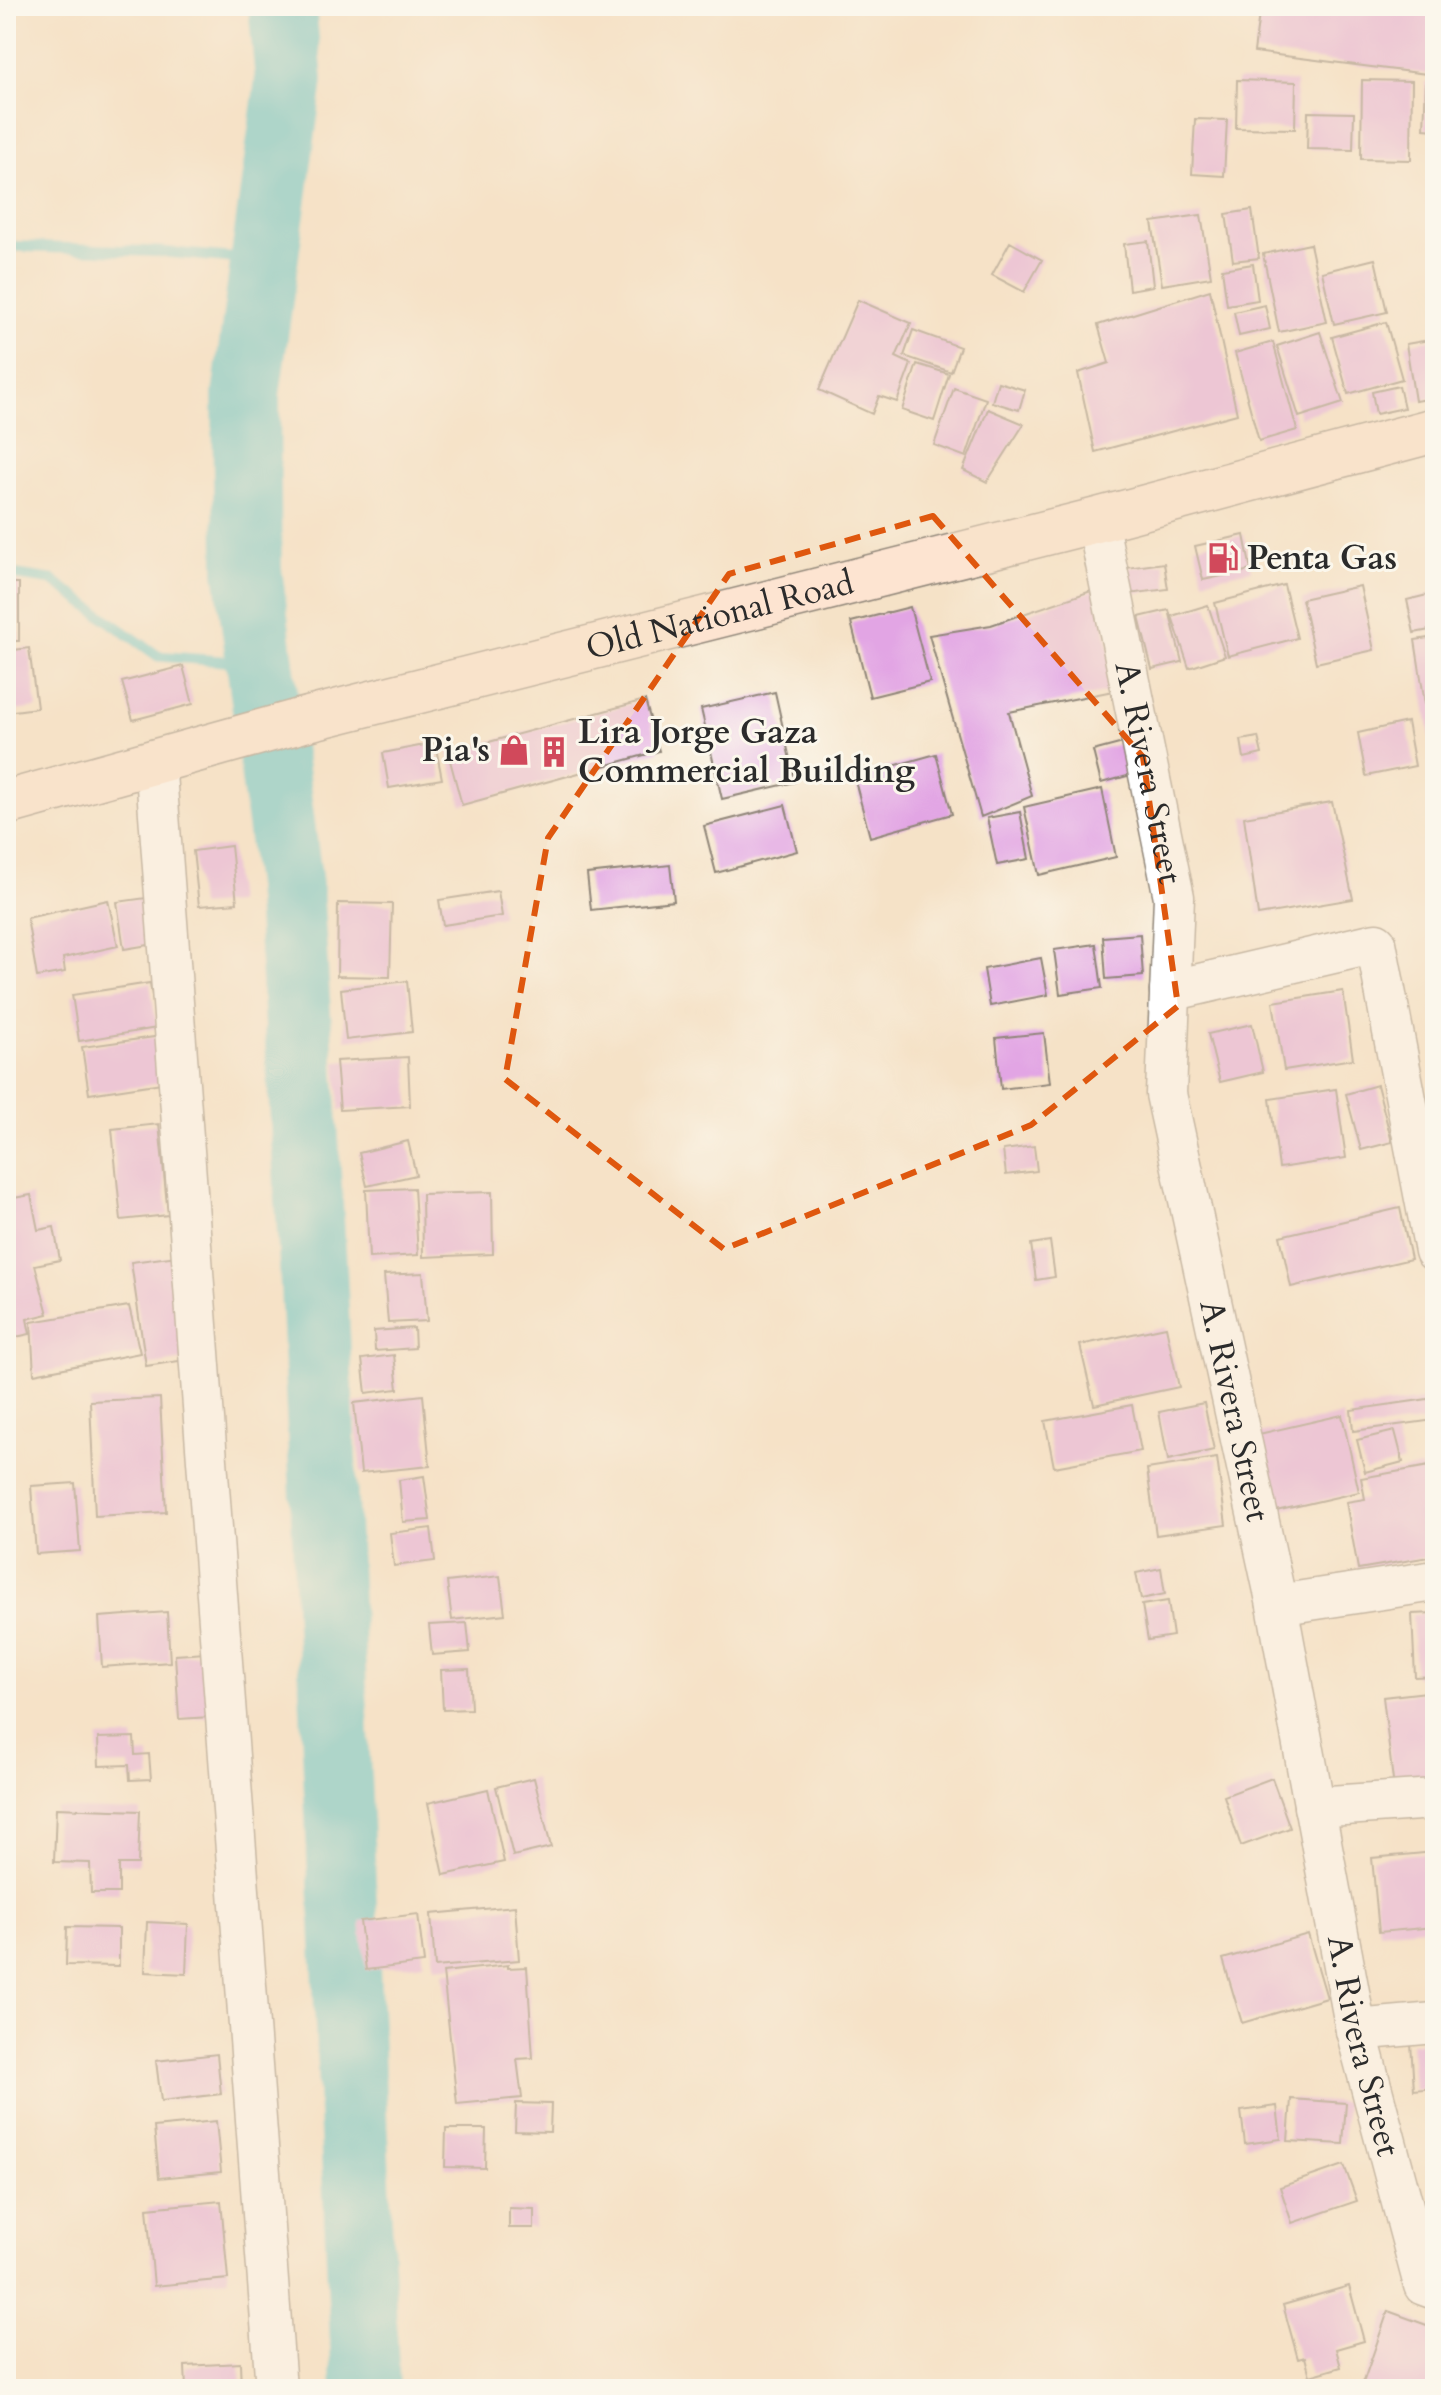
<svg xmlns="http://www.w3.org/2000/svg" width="1441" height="2395" font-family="Cardo,serif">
<rect width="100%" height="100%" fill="#fbf7ec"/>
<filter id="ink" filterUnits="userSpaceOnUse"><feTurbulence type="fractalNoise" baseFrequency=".0125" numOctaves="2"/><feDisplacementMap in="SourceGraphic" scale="16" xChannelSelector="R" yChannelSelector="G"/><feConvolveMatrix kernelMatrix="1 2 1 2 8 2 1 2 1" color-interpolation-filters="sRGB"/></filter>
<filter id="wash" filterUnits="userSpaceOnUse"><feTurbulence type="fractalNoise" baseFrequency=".006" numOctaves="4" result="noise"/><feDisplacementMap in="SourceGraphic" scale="32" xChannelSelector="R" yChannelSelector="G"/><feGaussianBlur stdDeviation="1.8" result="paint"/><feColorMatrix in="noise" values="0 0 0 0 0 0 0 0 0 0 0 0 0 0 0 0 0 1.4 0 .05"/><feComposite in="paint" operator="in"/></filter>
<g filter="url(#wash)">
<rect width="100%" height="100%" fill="#f5e2c7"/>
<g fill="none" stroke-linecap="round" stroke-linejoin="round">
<path stroke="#58c5cc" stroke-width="11" d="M6,246L163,252L264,261
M6,573L52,580L158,656L260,664"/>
<path stroke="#58c5cc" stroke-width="68" d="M282,6L289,80L246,395L248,570L289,885L313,1266L366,2389"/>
</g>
<g id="blocks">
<path fill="#e2a5e4" d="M1260,6H1377L1435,13V75L1254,52Z
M1237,80L1296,82L1295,129L1236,128Z
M1362,80L1412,81L1411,160L1361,159Z
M1426,82L1435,83V130L1424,129Z
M1308,112L1354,113L1353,150L1307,149Z
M1195,119L1227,120L1224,176L1192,174Z
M1252,210L1259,258L1233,261L1226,214Z
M1201,215L1211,277L1162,285L1152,222Z
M1148,241L1153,286L1129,290L1124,244Z
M1010,242L1042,260L1024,292L992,275Z
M1310,244L1327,322L1279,332L1263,254Z
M1375,259L1387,312L1334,324L1322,272Z
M1253,264L1258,300L1227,305L1222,269Z
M1210,290L1237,414L1095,452L1078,373L1109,363L1098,325Z
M858,300L911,323L896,357L911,364L897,402L879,396L872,414L819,390Z
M1265,305L1270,329L1239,336L1234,312Z
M1386,322L1402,379L1348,394L1332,337Z
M913,330L960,347L951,372L904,356Z
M1320,332L1343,403L1299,417L1277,346Z
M1435,339V398L1415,401L1406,344Z
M1273,342L1297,430L1259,441L1235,353Z
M917,364L949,374L934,421L902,410Z
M998,382L1025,390L1019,410L992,402Z
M1399,386L1404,408L1376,414L1372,392Z
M954,388L986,399L966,457L934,445Z
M988,409L1024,424L987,482L963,470Z
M1244,535L1251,570L1203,580L1195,546Z
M1164,563L1168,589L1129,594L1126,568Z
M6,583H19V641H6Z
M1284,585L1297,638L1228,656L1215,603Z
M1360,586L1374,650L1316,663L1302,599Z
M1097,589L1118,690L1009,712L1032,796L981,817L929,635L991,625Z
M1435,593V629L1414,633L1407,600Z
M1208,605L1225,656L1189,668L1172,616Z
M910,607L930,682L870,697L851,622Z
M1169,610L1182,662L1152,669L1139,617Z
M1435,637V755H1433L1415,640Z
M29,648L37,708L6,712V651Z
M183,666L193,704L133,720L122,682Z
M775,692L795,782L722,799L701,709Z
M645,700L659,751L462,805L448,753Z
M1407,722L1415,766L1366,776L1358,733Z
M1258,737L1262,754L1244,758L1241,740Z
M435,743L442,779L389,788L383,753Z
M1123,743L1131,775L1101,783L1093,751Z
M936,754L952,814L870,837L854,777Z
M1102,789L1116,857L1039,875L1024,807Z
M1332,802L1353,899L1258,915L1244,817Z
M785,805L797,851L716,873L704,826Z
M1020,812L1029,859L997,865L987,818Z
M231,846L237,903L199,906L193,851Z
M670,865L674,901L591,910L587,874Z
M498,891L502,916L443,925L439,900Z
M153,897L161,943L124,949L117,902Z
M108,900L118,946L63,958L65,972L37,977L27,918Z
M338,903L392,904L390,977L337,976Z
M1140,934L1143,976L1106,979L1103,937Z
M1096,944L1102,988L1060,994L1054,950Z
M1041,958L1048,995L990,1006L984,969Z
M407,981L412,1032L346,1040L341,989Z
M150,983L157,1028L79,1041L72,995Z
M1343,991L1353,1059L1284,1070L1273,1002Z
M1252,1024L1263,1072L1220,1082L1208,1034Z
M1044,1033L1050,1083L1001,1089L996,1038Z
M169,1035L175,1081L89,1094L82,1047Z
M408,1057L410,1106L340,1110L336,1061Z
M1377,1085L1392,1142L1361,1150L1346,1094Z
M1336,1089L1346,1158L1279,1168L1270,1099Z
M159,1124L168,1215L121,1220L112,1129Z
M408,1141L416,1175L367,1186L359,1153Z
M1034,1146L1037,1171L1006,1175L1003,1150Z
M414,1188L418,1255L369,1258L366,1190Z
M492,1192L493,1254L423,1257L422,1194Z
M31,1195L38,1230L54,1227L60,1260L35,1265L48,1314L27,1319L30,1334L6,1339V1222L12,1220L8,1199Z
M1400,1208L1411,1259L1291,1287L1280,1236Z
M1050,1241L1055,1277L1036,1280L1031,1244Z
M177,1256L192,1359L146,1366L131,1262Z
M423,1273L427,1321L388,1323L384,1275Z
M129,1306L140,1353L34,1374L31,1322Z
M1166,1327L1179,1387L1094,1405L1080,1345Z
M414,1328L415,1348L375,1351L374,1331Z
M394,1355L398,1389L366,1393L362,1359Z
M423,1395L430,1466L361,1473L354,1403Z
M160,1398L166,1512L95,1516L90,1401Z
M1435,1398V1420L1353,1431L1351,1410Z
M1204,1403L1214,1450L1168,1460L1159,1412Z
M1132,1405L1141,1451L1054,1467L1045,1421Z
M1342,1415L1359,1492L1276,1511L1259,1434Z
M1395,1431L1403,1462L1365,1472L1357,1440Z
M1217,1458L1226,1525L1156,1535L1147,1469Z
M1435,1465V1556L1358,1569L1346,1502L1365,1499L1361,1478Z
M424,1476L430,1520L403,1522L399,1480Z
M75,1483L80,1551L36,1554L31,1486Z
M431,1528L435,1561L394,1566L390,1533Z
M1161,1568L1165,1594L1141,1599L1136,1573Z
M500,1576L505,1614L452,1620L447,1582Z
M1168,1601L1173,1636L1148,1640L1142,1605Z
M167,1612L170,1662L102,1667L99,1617Z
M1435,1613V1676L1415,1677L1412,1614Z
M467,1623L470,1652L432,1655L429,1625Z
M206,1653L210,1717L179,1719L175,1655Z
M469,1669L471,1709L443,1710L441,1670Z
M1435,1691V1784L1394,1789L1383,1697Z
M134,1737L135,1755L149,1754L151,1779L130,1780L129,1765L99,1766L98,1738Z
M534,1778L551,1847L513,1856L496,1787Z
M1272,1778L1290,1828L1241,1846L1224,1796Z
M488,1789L504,1862L444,1875L428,1803Z
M56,1808L140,1811L138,1864H119V1893H91L90,1863L54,1862Z
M1434,1852L1435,1927L1379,1932L1372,1858Z
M515,1906L519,1960L435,1967L431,1914Z
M418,1914L424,1963L366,1970L360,1921Z
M147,1922L188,1924L186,1974L145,1972Z
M67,1927L119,1928V1966L66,1965Z
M1308,1934L1327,1998L1242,2023L1223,1959Z
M508,1965V1968L527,1967L533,2058L517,2059L522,2098L457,2104L443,1972Z
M1435,2041V2088L1414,2090L1411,2043Z
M217,2054L221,2094L161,2101L156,2061Z
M1291,2099L1346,2103L1343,2144L1288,2141Z
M516,2103L551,2104L550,2132L515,2131Z
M1277,2106L1281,2139L1245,2144L1241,2111Z
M216,2121L221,2172L159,2178L154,2127Z
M446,2129H486L485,2168L445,2167Z
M1344,2165L1357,2201L1292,2223L1280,2187Z
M221,2201L228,2279L154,2286L147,2208Z
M509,2208L534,2209V2228H509Z
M1349,2286L1364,2341L1336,2349L1341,2367L1310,2376L1305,2357L1298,2359L1283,2305Z
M1388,2311L1435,2328V2381L1432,2389H1361Z
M240,2363L241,2389H186L185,2366Z"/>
</g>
</g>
<g filter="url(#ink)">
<use href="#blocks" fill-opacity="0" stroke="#908679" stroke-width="2"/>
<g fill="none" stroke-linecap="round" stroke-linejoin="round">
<defs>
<g id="minor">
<path id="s1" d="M1097,520L1174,897L1166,1094L1277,1605L1356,2030L1424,2285L1435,2289"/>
<path d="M155,760L276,2389"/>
<path d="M1170,991L1376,943L1435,1251"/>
<path d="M1277,1605L1435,1581"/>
<path d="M1314,1807L1435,1799"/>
<path d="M1356,2030L1435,2023"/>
</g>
<g id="secondary">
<path id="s2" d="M6,803L300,721L1097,520L1435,430"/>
</g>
</defs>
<use href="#minor" stroke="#908679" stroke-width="43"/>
<use href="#secondary" stroke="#908679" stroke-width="47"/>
<use href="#minor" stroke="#fff" stroke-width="40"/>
<use href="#secondary" stroke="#fde4d1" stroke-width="44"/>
</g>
</g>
<path d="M0 0H1441V2395H0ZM933,516L1143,757L1178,1006L1031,1125L724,1249L505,1079L548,838L729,574Z" fill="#f5e2c7" fill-opacity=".55" fill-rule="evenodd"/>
<path fill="none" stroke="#df570e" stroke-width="6" stroke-dasharray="16 10" stroke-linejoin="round" d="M933,516L1143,757L1178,1006L1031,1125L724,1249L505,1079L548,838L729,574Z"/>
<defs>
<symbol id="fuel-bare" viewBox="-9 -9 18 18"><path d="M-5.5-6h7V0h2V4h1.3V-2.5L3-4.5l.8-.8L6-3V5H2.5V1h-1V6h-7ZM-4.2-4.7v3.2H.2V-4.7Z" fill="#d1495b" stroke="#fbf7ec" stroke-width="2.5" paint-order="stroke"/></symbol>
<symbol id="shop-bare" viewBox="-9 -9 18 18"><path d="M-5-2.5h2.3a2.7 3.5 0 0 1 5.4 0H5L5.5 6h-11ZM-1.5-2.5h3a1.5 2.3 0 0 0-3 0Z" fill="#d1495b" stroke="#fbf7ec" stroke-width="2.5" paint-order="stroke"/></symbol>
<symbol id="building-bare" viewBox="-9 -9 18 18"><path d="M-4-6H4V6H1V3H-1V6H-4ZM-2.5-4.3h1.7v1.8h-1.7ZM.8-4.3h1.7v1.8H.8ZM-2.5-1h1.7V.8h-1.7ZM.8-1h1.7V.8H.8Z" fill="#d1495b" stroke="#fbf7ec" stroke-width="2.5" paint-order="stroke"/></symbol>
</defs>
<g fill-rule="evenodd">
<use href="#fuel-bare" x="1201" y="536" width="44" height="44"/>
<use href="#shop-bare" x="492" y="728" width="44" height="44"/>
<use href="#building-bare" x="532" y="730" width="44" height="44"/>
</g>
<g text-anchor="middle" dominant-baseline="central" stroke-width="6" stroke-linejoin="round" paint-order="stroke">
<g font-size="34" font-weight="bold" fill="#2b2b2b" stroke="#fbf7ec" text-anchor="start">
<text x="1247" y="558">Penta Gas</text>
<text x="578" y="732">Lira Jorge Gaza<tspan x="578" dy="39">Commercial Building</tspan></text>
<text x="490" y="750" text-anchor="end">Pia's</text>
</g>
<g font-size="34" fill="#2b2b2b" stroke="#fbf7ec">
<text stroke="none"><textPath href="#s2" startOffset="738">Old National Road</textPath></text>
<text stroke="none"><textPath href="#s1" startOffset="258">A. Rivera Street</textPath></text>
<text stroke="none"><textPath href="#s1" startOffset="906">A. Rivera Street</textPath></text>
<text stroke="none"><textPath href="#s1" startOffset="1554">A. Rivera Street</textPath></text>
</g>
</g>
<rect width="1441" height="2395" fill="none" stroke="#fbf7ec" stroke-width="32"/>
</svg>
